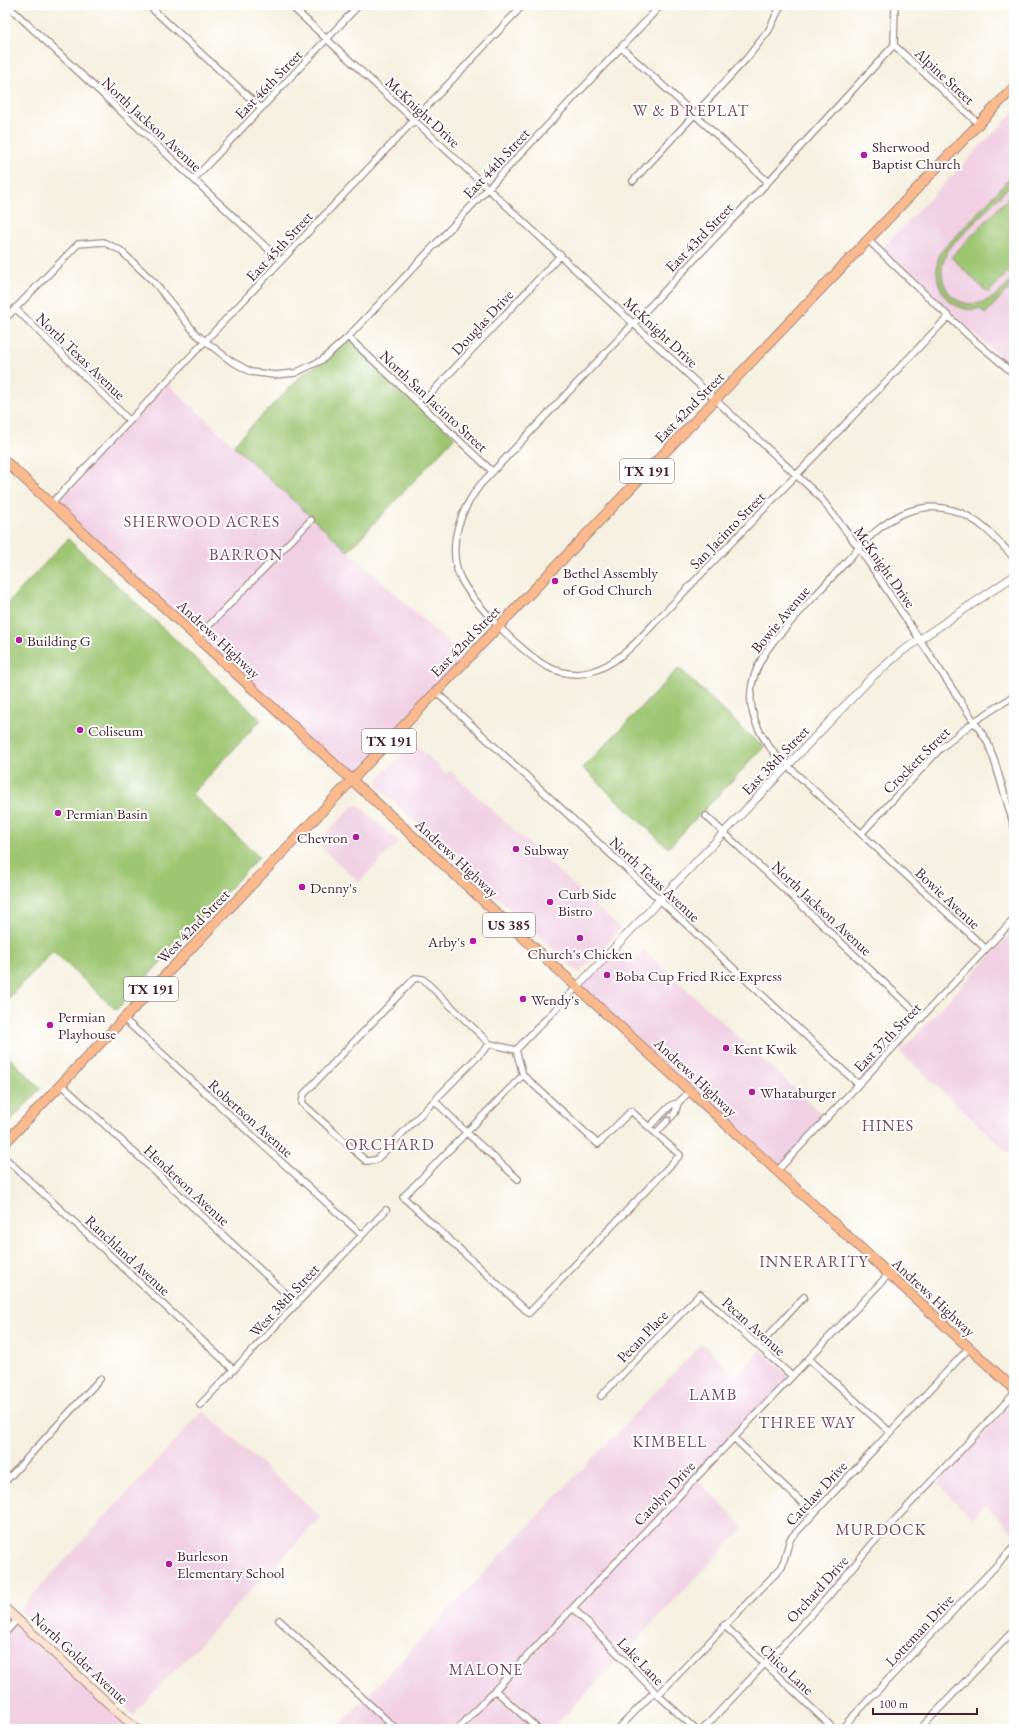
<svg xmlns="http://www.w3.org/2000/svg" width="1019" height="1734" font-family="'EB Garamond',serif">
<rect width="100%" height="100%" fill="#fff"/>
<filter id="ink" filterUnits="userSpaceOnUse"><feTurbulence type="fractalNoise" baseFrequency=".025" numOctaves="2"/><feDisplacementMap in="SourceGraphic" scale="8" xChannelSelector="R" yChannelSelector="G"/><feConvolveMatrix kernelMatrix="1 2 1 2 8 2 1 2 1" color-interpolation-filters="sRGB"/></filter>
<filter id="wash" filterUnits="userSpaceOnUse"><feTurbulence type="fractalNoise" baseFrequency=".012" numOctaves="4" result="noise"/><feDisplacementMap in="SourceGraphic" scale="16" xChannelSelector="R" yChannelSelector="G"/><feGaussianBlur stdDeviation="0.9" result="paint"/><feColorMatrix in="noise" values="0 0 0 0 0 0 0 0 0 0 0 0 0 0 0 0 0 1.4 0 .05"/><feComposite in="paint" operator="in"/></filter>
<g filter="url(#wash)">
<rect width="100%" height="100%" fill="#f5f0df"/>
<path fill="#f1d0e3" d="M1014,112V370L884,249L886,244Z
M166,383L467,660L352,780L51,504Z
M414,742L446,774L450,771L621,929L579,973L378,787V779Z
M358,805L399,842L359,882L317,843L353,806Z
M1014,930V1158L900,1052Z
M613,949L630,964L644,950L826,1118L777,1171L577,987Z
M702,1343L736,1376L761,1350L789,1377L694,1477L744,1527L552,1729H336Z
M1011,1405L1014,1408V1533L985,1505L972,1519L938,1483Z
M203,1411L321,1517L138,1709L135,1716L19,1610Z
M5,1608L135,1729H5Z"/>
<path fill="#9dc672" stroke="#74724e" d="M1014,174V181L949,249C930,277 952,315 986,301C998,297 1006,285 1014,276V283L985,314L980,309C976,309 971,310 967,309C940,305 932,275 940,253Z
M1014,192V266L988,293L951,257Z
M348,337L455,437L348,551L233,445L304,373L324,361Z
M68,539L261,720L192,794L259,857L116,1010L53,951L5,1002V606Z
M679,668L750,736L764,747L668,848L583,768Z
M5,1054L41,1088L5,1127Z"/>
</g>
<g filter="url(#ink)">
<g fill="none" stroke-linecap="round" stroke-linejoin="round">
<defs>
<path id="minor" d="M7,5L281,261
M148,5L261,108
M290,5L819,496L859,548L987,741L994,759L1014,826
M895,5L894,45L768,182L480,485C462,509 449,538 457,569C463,595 524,655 548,667C561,673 576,676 590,672C621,664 642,635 664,613L949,316
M894,45L979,124
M622,48L768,182
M194,179L359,5
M633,181L747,58L769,30L781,5
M868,240L969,336L1014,374
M15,308L130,421
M5,319L78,244L103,242L120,250L154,282L196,334L231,361L251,372L275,375L295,373L322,360L348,337L661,5
M348,337L492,471
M420,405L561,255
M51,504L523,5
M197,638L311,520
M436,692L858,1084
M706,816L922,1018
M861,834L940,749L975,721L1014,696
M986,949L776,755C744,717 742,683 772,643C792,620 813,598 834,575C855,553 877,523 907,512C921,507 938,506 952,510C977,516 998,540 1014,558
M124,1019L362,1235
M490,1044L376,1160L366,1161L302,1103L304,1094L415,978L423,979L490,1044L516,1050
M516,1050L523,1075L598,1144L631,1111L680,1155L529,1313L403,1197L523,1075
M516,1050L577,987
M61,1084L297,1304
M435,1101L467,1133L518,1179
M649,1127L671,1105L678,1103L690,1091
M656,1133L675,1113L678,1103
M5,1158L234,1370
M777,1171L1014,919
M759,1346L804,1297
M809,1359L890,1432
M601,1396L700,1294L792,1376
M200,1405L386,1210
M734,1438L813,1513
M5,1482L100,1379
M573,1608L658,1695L695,1729
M279,1620L396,1729
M724,1625L834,1729
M5,1633L18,1619
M495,1690L538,1729
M658,1695L782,1567L790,1539L969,1348
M458,1729L889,1274
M618,1729L654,1692
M703,1729L827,1598L872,1544L1014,1394
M841,1729L1014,1547
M920,1729L1014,1630"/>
<path id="tertiary" d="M577,987L872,677L901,652L1014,576"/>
<path id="secondary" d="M5,1608L136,1729"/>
<path id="primary" d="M5,461L1014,1389"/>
<path id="trunk" d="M5,1143L1014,87"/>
</defs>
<use href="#minor" stroke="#a08885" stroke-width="8"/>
<use href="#tertiary" stroke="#a08885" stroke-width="9"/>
<use href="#secondary" stroke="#a08885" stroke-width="10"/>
<use href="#primary" stroke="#a08885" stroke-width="11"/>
<use href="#trunk" stroke="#a08885" stroke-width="11"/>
<use href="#minor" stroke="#fff" stroke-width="5.5"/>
<use href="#tertiary" stroke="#fff" stroke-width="7"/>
<use href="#secondary" stroke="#fde3d1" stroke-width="8"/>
<use href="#primary" stroke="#fbba8d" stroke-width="9"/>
<use href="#trunk" stroke="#fbba8d" stroke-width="9"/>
</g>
<defs><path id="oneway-chevron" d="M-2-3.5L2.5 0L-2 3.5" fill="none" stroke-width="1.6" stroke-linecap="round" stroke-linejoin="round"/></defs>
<use stroke="#ae9aa0" href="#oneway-chevron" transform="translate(669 1119) rotate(-47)"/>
</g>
<g fill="#b5179e" stroke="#fff" stroke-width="1.5">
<circle cx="864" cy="155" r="4"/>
<circle cx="555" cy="581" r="4"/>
<circle cx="19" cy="640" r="4"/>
<circle cx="80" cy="730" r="4"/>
<circle cx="58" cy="813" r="4"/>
<circle cx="356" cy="837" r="4"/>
<circle cx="516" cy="849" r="4"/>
<circle cx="302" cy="887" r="4"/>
<circle cx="550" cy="902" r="4"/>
<circle cx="580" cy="938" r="4"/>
<circle cx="473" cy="941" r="4"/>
<circle cx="607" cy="975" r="4"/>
<circle cx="523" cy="999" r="4"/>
<circle cx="50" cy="1025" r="4"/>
<circle cx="726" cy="1048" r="4"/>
<circle cx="752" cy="1092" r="4"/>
<circle cx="169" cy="1564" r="4"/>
</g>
<g text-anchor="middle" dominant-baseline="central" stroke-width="4" stroke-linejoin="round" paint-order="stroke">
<g fill="#fff" stroke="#80626b" stroke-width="1">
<rect x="620" y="459" width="54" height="24" rx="3"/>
<rect x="362" y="729" width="54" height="24" rx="3"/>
<rect x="483" y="913" width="52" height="24" rx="3"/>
<rect x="124" y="977" width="54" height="24" rx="3"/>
</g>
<g font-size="14" font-weight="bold" fill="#4a1f2b">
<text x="647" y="471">TX 191</text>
<text x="389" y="741">TX 191</text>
<text x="509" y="925">US 385</text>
<text x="151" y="989">TX 191</text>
</g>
<g font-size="15" fill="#4a1f2b" stroke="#fff">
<text transform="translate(945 76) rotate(43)">Alpine Street</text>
<text transform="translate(268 84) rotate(-46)">East 46th Street</text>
<text transform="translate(423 112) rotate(43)">McKnight Drive</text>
<text transform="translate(152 124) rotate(43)">North Jackson Avenue</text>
<text transform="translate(496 163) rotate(-47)">East 44th Street</text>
<text transform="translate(699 237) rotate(-46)">East 43rd Street</text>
<text transform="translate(279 246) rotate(-47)">East 45th Street</text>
<text transform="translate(482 322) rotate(-47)">Douglas Drive</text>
<text transform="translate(661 332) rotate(43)">McKnight Drive</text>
<text transform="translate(81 356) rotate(44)">North Texas Avenue</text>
<text transform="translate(434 401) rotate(43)">North San Jacinto Street</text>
<text transform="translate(689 407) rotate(-46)">East 42nd Street</text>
<text transform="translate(727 530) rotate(-46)">San Jacinto Street</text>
<text transform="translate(885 567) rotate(55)">McKnight Drive</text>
<text transform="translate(780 619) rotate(-50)">Bowie Avenue</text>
<text transform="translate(219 639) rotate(43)">Andrews Highway</text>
<text transform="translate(465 641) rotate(-46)">East 42nd Street</text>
<text transform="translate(775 760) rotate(-46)">East 38th Street</text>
<text transform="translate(916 760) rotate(-45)">Crockett Street</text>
<text transform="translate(457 858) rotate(43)">Andrews Highway</text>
<text transform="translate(655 879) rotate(43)">North Texas Avenue</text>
<text transform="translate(948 898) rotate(43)">Bowie Avenue</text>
<text transform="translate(822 908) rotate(43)">North Jackson Avenue</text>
<text transform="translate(193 926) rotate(-46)">West 42nd Street</text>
<text transform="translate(887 1037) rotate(-46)">East 37th Street</text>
<text transform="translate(696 1077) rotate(43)">Andrews Highway</text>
<text transform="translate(251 1118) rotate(42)">Robertson Avenue</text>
<text transform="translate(187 1185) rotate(43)">Henderson Avenue</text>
<text transform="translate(128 1255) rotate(43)">Ranchland Avenue</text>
<text transform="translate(934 1297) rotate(43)">Andrews Highway</text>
<text transform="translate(284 1300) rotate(-47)">West 38th Street</text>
<text transform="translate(754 1326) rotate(42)">Pecan Avenue</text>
<text transform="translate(642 1336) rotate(-46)">Pecan Place</text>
<text transform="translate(664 1493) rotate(-47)">Carolyn Drive</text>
<text transform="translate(816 1493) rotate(-47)">Catclaw Drive</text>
<text transform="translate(817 1589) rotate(-48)">Orchard Drive</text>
<text transform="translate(919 1630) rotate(-47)">Lotteman Drive</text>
<text transform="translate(80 1658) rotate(43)">North Golder Avenue</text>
<text transform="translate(641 1661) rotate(46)">Lake Lane</text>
<text transform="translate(787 1669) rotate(43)">Chico Lane</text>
</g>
<g font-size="15" fill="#4a1f2b" stroke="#fff" text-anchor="start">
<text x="872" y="146">Sherwood<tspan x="872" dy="17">Baptist Church</tspan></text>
<text x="563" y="572">Bethel Assembly<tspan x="563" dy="17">of God Church</tspan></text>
<text x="27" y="640">Building G</text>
<text x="88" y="730">Coliseum</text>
<text x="66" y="813">Permian Basin</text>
<text x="348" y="837" text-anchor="end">Chevron</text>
<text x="524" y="849">Subway</text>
<text x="310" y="887">Denny's</text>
<text x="558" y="893">Curb Side<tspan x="558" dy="17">Bistro</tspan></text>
<text x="465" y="941" text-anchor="end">Arby's</text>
<text x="580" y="953" text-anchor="middle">Church's Chicken</text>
<text x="615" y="975">Boba Cup Fried Rice Express</text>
<text x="531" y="999">Wendy's</text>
<text x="58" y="1016">Permian<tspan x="58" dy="17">Playhouse</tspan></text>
<text x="734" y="1048">Kent Kwik</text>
<text x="760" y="1092">Whataburger</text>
<text x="177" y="1555">Burleson<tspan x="177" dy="17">Elementary School</tspan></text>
</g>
<g font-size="16" letter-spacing="1" fill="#7a485d" stroke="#fff">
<text x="691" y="110">W &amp; B REPLAT</text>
<text x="202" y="521">SHERWOOD ACRES</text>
<text x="246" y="554">BARRON</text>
<text x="888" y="1125">HINES</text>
<text x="390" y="1144">ORCHARD</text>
<text x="814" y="1261">INNERARITY</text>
<text x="713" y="1394">LAMB</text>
<text x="807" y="1422">THREE WAY</text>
<text x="670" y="1441">KIMBELL</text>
<text x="881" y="1529">MURDOCK</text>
<text x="486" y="1669">MALONE</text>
</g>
</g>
<rect width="1019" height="1734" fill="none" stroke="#fff" stroke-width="20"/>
<path d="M873 1708v6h104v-6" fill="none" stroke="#4a1f2b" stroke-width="2"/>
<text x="879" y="1708" font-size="12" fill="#4a1f2b" stroke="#ffffff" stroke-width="3" paint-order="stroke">100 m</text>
</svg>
